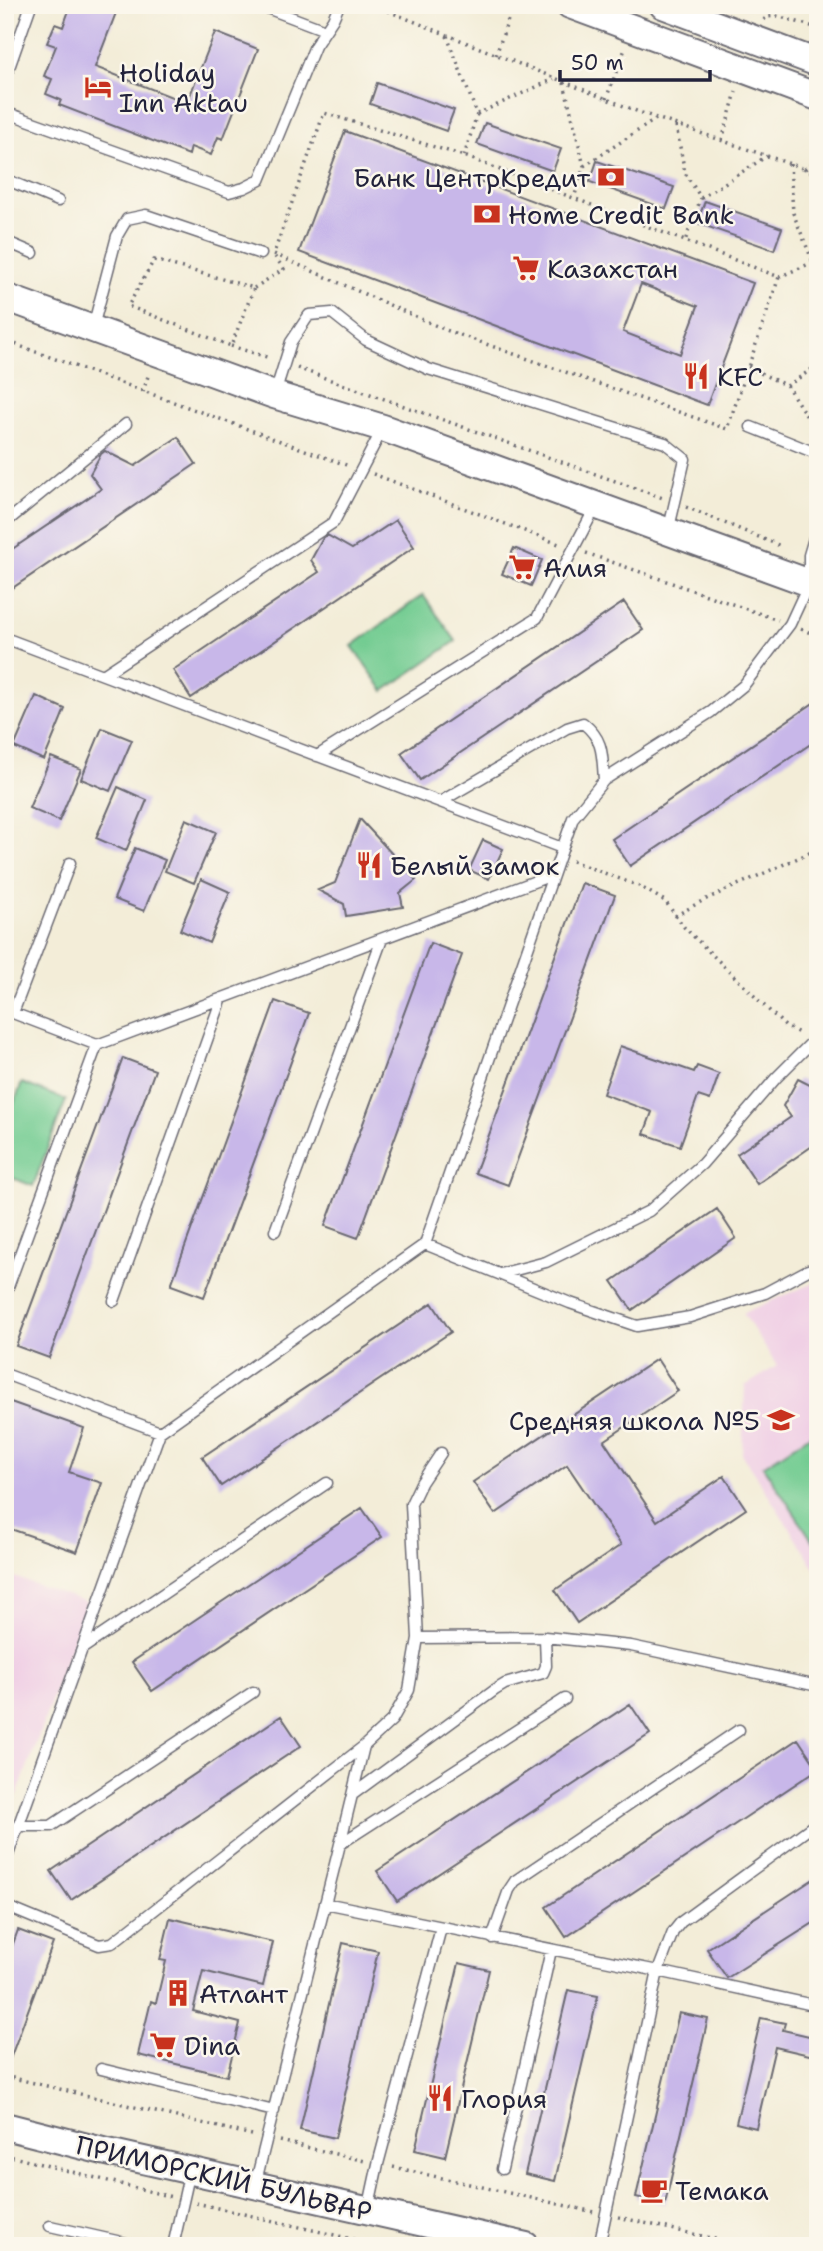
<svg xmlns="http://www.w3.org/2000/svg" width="823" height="2251" font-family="'Shantell Sans',sans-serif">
<rect width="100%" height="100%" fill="#fbf7ec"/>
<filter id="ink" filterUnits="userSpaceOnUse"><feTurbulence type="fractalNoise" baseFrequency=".0143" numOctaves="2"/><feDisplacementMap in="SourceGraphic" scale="14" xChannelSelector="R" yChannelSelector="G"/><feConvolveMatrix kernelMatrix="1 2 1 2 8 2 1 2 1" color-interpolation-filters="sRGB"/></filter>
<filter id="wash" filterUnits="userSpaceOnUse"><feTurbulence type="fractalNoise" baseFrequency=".00686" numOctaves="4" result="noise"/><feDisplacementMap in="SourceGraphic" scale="28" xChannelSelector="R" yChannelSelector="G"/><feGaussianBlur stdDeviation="1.57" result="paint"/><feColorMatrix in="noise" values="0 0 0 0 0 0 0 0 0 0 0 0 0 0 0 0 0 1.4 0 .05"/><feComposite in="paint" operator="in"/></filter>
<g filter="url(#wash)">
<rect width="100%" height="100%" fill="#f3edd8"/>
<path fill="#f0d0e5" d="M818,1281V1573L742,1454L745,1386L777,1366L743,1313Z
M5,1574L87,1602L5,1829Z"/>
<path fill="#73cc92" stroke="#4a7766" stroke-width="2" d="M423,595L456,641L384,691L352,646Z
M22,1083L66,1100L33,1186L5,1175V1125Z
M818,1430V1549L763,1466Z"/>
<g id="blocks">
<path fill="#c8b7e9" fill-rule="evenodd" d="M71,5H119L95,67L187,103L215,32L258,49L223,139L218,137L211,155L191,147L189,155L59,105L61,100L46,94L52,79L44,76L56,46L47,43L55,24L63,27Z
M377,83L454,110L446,131L370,104Z
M485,123L561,149L553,171L477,144Z
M345,131L753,283L707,405L299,252ZM641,284L698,306L680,354L623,332Z
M597,161L674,187L666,209L590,182Z
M705,201L782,228L774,250L697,223Z
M178,437L196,464L5,593V554L101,489L90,474L101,454L105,451L135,466Z
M396,520L414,547L191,698L173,670L319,572L311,560L323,538L327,535L352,549Z
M514,548L542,560L531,586L502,574Z
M624,602L643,630L420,780L401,753Z
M36,696L65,709L44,760L14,747Z
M818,700V739L630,866L612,839Z
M102,728L132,740L110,791L81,779Z
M51,757L81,769L59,821L29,808Z
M118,787L147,800L126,851L96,838Z
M186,819L216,832L194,883L165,871Z
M360,819L416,880L400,893L403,907L346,916L344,904L318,890L335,883Z
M483,840L503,849L489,879L469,870Z
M135,848L165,860L144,911L114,899Z
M201,879L230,892L209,943L180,930Z
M582,883L615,895L508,1185L475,1173Z
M430,943L462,955L358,1238L325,1226Z
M275,1001L309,1013L204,1297L171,1285Z
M620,1046L694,1072L697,1066L719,1074L710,1100L698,1096L680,1146L644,1134L652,1112L603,1094Z
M123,1058L155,1070L49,1358L16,1346Z
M798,1079L818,1089V1142L757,1184L737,1154L791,1117L783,1106Z
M717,1209L736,1238L632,1310L612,1281Z
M432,1303L451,1332L221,1486L202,1457Z
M657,1359L678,1391L604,1441L657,1521L724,1476L746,1509L577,1623L555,1590L621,1545L567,1465L495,1514L473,1482Z
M5,1400L84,1428L69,1472L102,1483L77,1552L5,1527Z
M362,1508L382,1537L152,1691L132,1662Z
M630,1704L650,1734L397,1901L377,1871Z
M281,1716L301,1746L71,1900L51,1871Z
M798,1739L818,1769L566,1937L546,1907Z
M818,1876V1920L727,1978L707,1949Z
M170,1918L273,1942L263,1986L203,1971L193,2011L240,2023L227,2076L138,2055L151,2001L156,2003L166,1961L160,1960Z
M18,1930L53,1943L7,2067H5V1966Z
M343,1943L378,1951L335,2138L300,2130Z
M459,1963L489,1970L445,2157L415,2150Z
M568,1990L598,1996L555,2181L525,2174Z
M679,2013L708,2019L665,2204L636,2197Z
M761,2018L785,2023L783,2030L818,2038V2057L775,2047L756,2128L736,2123Z"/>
</g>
</g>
<g filter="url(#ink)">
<use href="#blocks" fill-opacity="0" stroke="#6b6972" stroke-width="2"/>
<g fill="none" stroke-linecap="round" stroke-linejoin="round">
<defs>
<path id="lane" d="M259,5L325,30
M5,79L31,5
M5,112L229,192L244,188L260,180L315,46L333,19L339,5
M5,179L58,201
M5,241L33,253
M93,327L117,236L127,219L146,215L261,254
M275,393L291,342L309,315L332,313L366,340L428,369L665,443L685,459L668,532
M751,427L818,454
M5,523L126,424
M5,638L562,848
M103,675L334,522L383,428
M317,756L537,618L596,506
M440,802L567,728L583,723C604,740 602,754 604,780
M5,1010L97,1045L552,875
M13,1013L70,863
M275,1231L382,939
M425,1244L570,1303L637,1326L690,1317L765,1293L808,1270L818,1267
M500,1274L546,1262L649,1211L702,1164L776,1078L814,1040L818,1032
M5,1295L97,1045
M114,1301L222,998
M5,1374L160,1432L425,1244L573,818L604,780L711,712L744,685L790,624L809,583V555L818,525
M418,1638L545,1637L631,1646L818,1686
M83,1648L327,1483
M352,1795L495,1690L505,1684L543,1673L546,1666L545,1637
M19,1826H51L253,1692
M340,1844L364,1746
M5,1863L160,1432
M325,1903L658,1971L818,2006
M5,1906L99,1945L112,1943L364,1746L392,1720L409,1690L418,1638L411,1504L421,1483L441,1453
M492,1938L509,1890L515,1881L739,1730
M101,2069L274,2111
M502,2169L551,1950
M255,2185L340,1844L565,1699
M368,2210L378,2164L441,1928
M50,2226L139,2246
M173,2246L190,2171
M599,2246L658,1971L673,1932L681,1922L818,1822"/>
<path id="secondary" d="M570,5L818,97
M663,5L818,63
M5,297L274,395L383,428L818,586
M5,2126L103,2151L526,2246"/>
</defs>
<use href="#lane" stroke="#6b6972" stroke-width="13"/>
<use href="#secondary" stroke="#6b6972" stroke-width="30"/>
<path stroke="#6b6972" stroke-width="3.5" stroke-dasharray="2 5" stroke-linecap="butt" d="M388,11L639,112L805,169
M764,20L766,17L777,16L818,28
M447,36L477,114L464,156
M496,55L513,5
M564,83L584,166L574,198
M606,99L625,49
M477,114L554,79
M676,126L685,173L701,198L685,241
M722,140L736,92
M818,160L805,169L818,175
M790,164L793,213L813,262L818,268
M584,166L656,119
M701,198L767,156
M274,254L446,330L727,429L779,277L464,156L324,113L275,250
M154,260L254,288L231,346L128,306Z
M779,277L818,260
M254,288L284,269L275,257
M5,335L17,345L349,466
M231,346L270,358
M748,367L787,386L818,434
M297,368L663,498
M787,386L812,369L818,368
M143,392L149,373
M373,474L559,544
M686,507L783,547
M586,553L778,620
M801,629L818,636
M572,861L639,886L665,901L684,927L785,1026L801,1034
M675,916L702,901L818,849
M5,2076L252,2135
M280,2141L365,2161
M5,2155L172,2197
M393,2167L594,2212
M196,2203L382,2246
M618,2217L746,2246"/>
<use href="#lane" stroke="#fff" stroke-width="10"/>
<use href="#secondary" stroke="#fff" stroke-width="26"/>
</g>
</g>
<defs>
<symbol id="hotel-bare" viewBox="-9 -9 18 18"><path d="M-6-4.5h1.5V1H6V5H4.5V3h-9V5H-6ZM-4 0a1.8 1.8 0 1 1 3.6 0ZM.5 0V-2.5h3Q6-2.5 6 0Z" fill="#c8321e" stroke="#fbf7ec" stroke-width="2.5" paint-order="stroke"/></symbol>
<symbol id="bank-bare" viewBox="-9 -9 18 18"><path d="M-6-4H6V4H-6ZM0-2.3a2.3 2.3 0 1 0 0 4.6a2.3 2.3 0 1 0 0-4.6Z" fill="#c8321e" stroke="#fbf7ec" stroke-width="2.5" paint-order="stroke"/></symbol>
<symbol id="supermarket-bare" viewBox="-9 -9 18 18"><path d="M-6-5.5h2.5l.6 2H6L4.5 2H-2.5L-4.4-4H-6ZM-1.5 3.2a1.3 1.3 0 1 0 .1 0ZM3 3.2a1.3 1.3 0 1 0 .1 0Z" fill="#c8321e" stroke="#fbf7ec" stroke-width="2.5" paint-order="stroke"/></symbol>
<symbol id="restaurant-bare" viewBox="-9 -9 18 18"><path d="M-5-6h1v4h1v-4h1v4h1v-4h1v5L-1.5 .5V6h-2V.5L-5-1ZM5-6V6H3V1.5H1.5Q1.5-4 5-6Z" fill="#c8321e" stroke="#fbf7ec" stroke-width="2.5" paint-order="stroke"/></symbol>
<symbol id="school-bare" viewBox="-9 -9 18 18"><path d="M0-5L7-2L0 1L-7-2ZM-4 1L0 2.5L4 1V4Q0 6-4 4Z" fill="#c8321e" stroke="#fbf7ec" stroke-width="2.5" paint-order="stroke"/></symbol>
<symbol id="building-bare" viewBox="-9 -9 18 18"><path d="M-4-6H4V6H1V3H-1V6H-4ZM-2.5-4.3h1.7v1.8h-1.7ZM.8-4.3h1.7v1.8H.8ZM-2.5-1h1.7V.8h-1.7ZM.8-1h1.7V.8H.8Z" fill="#c8321e" stroke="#fbf7ec" stroke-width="2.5" paint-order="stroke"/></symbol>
<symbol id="cafe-bare" viewBox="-9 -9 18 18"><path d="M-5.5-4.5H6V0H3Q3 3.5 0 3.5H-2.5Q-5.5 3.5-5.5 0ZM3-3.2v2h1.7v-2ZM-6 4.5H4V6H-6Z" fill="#c8321e" stroke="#fbf7ec" stroke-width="2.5" paint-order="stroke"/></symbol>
</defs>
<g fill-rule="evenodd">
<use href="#hotel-bare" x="79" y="68" width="38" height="38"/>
<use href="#bank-bare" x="592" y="158" width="38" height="38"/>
<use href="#bank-bare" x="468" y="195" width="38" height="38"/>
<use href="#supermarket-bare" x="507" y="249" width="38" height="38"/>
<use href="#restaurant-bare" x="677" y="357" width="38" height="38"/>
<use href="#supermarket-bare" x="503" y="548" width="38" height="38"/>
<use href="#restaurant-bare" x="350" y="846" width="38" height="38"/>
<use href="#school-bare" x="762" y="1401" width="38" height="38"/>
<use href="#building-bare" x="159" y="1974" width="38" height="38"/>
<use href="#supermarket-bare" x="144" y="2026" width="38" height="38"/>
<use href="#restaurant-bare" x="421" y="2079" width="38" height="38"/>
<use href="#cafe-bare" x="635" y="2171" width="38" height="38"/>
</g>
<g text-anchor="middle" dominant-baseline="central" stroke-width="5" stroke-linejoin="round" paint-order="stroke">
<g font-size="26" fill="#22223b" stroke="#fbf7ec" text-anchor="start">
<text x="119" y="72">Holiday<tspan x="119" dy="30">Inn Aktau</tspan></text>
<text x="590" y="177" text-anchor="end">Банк ЦентрКредит</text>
<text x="508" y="214">Home Credit Bank</text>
<text x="547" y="268">Казахстан</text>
<text x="717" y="376">KFC</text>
<text x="543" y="567">Алия</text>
<text x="390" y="865">Белый замок</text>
<text x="760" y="1420" text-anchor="end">Средняя школа №5</text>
<text x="199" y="1993">Атлант</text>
<text x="184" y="2045">Dina</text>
<text x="461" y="2098">Глория</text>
<text x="675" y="2190">Темака</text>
</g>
<g font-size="26" fill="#22223b" stroke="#fbf7ec">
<text transform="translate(224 2178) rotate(13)">ПРИМОРСКИЙ БУЛЬВАР</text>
</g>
</g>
<rect width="823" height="2251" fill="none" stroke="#fbf7ec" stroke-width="28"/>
<path d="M560 70v10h150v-10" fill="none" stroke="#22223b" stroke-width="3.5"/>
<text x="571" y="70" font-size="21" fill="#22223b" stroke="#fbf7ec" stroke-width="5" paint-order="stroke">50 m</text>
</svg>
